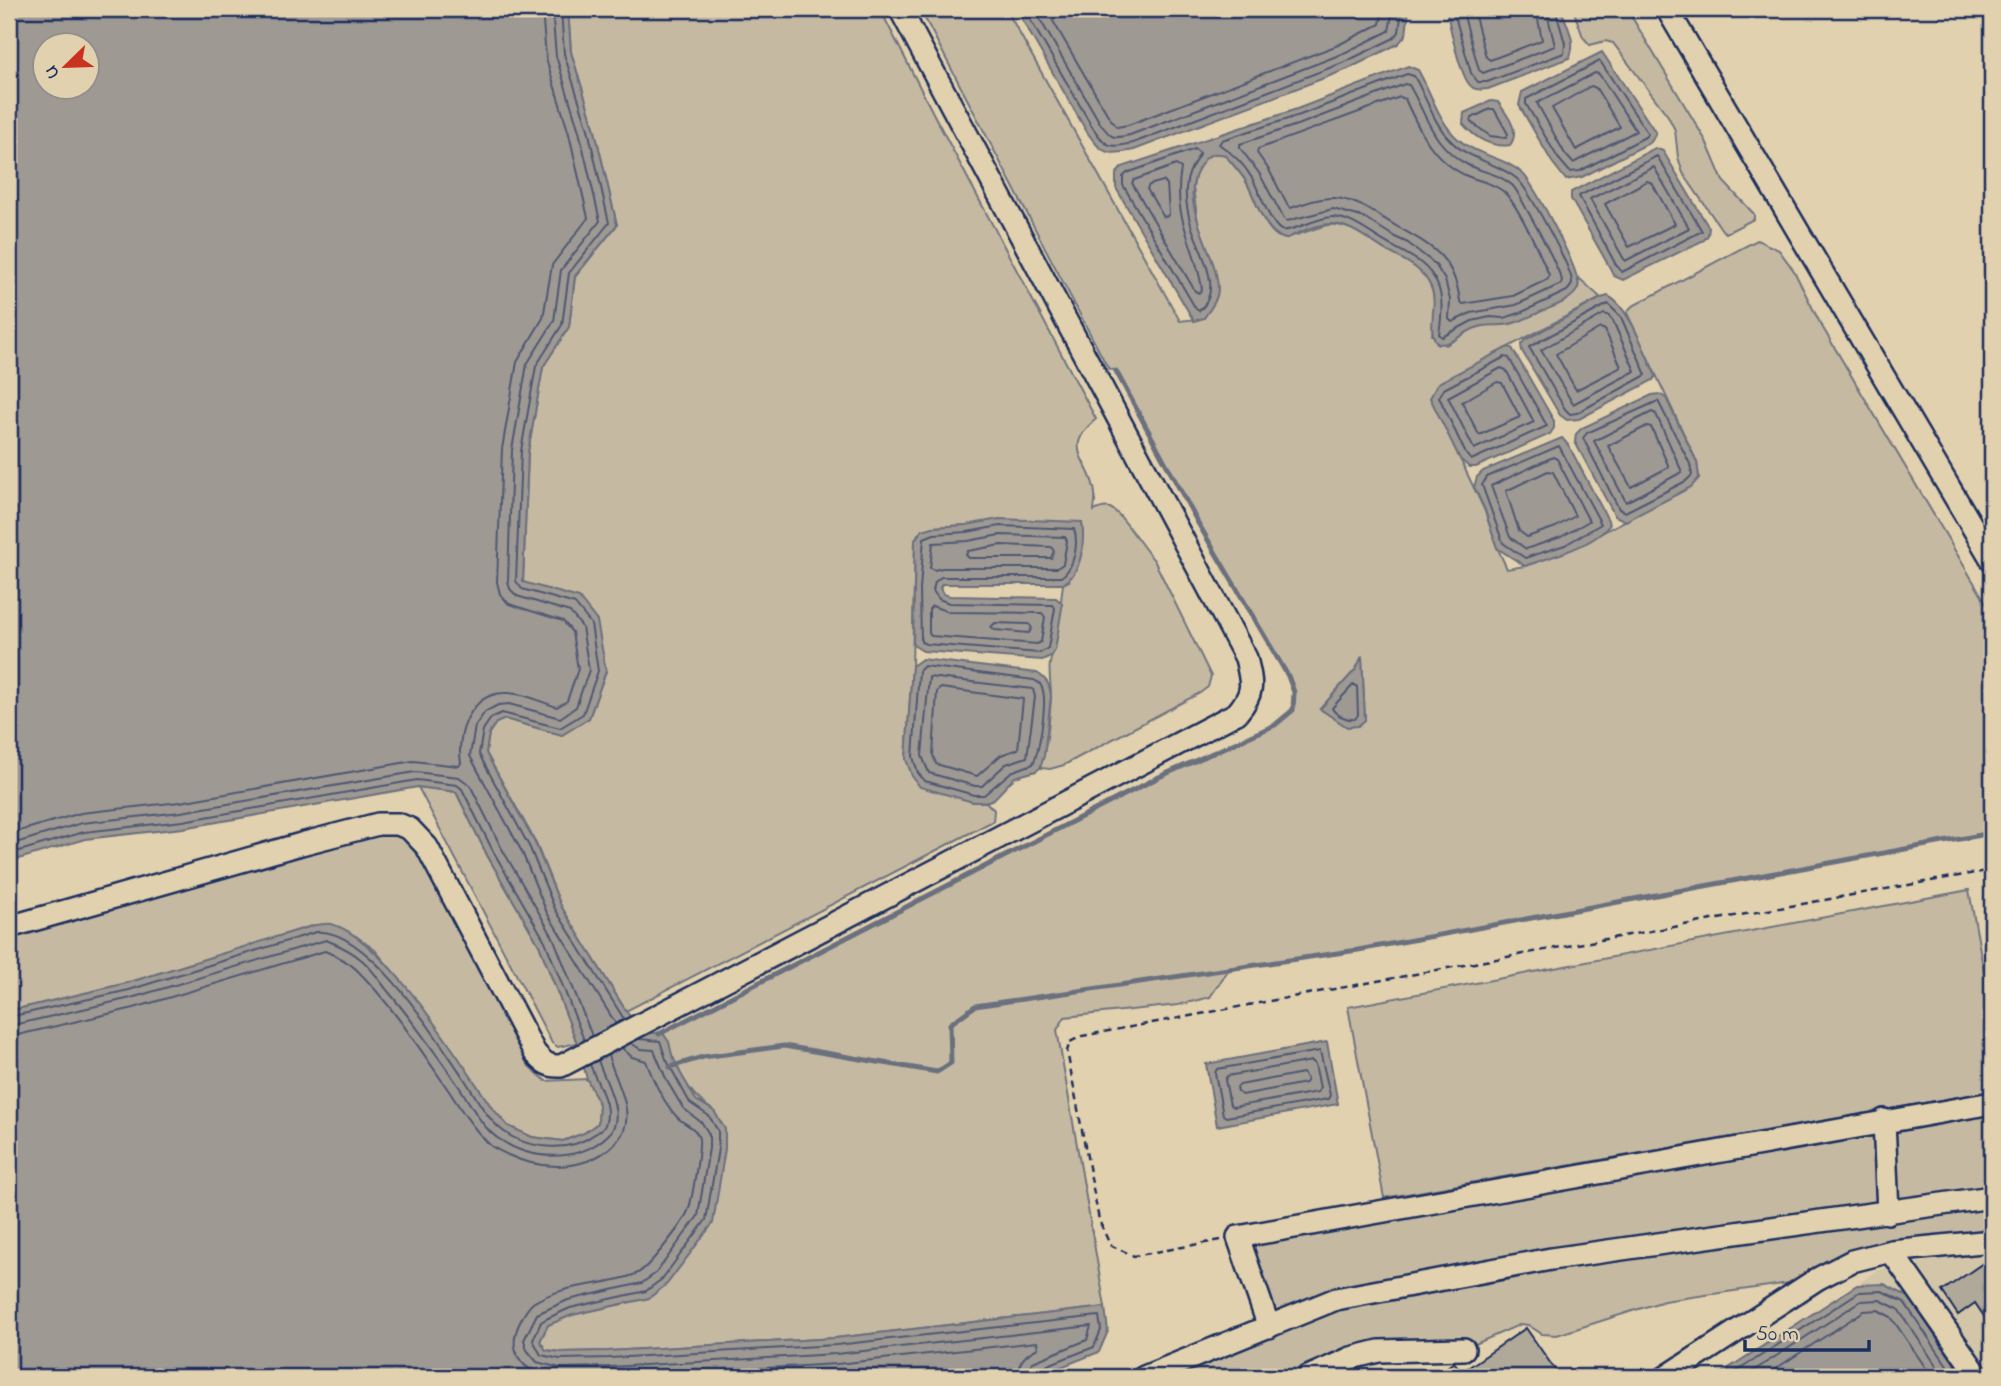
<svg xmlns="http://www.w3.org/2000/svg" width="2001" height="1386" font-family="'Indie Flower',sans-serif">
<rect width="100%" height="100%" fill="#e2d1ae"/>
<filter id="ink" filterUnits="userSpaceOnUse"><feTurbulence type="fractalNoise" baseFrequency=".0143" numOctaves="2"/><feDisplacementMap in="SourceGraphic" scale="14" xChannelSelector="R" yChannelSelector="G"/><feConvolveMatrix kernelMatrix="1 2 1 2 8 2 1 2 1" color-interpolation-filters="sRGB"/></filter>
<g filter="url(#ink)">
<path fill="#d3c5a8" d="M1992,1253V1377H1916L1884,1284L1857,1285L1877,1270L1951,1257Z"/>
<path fill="#c5b9a2" stroke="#707480" stroke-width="2" fill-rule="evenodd" d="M568,9H880L933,113L1096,419C1059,451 1092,460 1095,494C1096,500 1094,506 1094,511C1098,509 1104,506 1110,508C1122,513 1143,549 1154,560L1211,676L1208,687L1200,693L1064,765L1050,769L1040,768C1047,747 1049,722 1051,700C1052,684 1045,664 1055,650L1063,584L1069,581L966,525L933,527L918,534L915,540L912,666L906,759L973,802H986L994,810L993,821L626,1011L561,906L535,841L486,753L489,733L496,723L505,719L562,735L589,718L606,671L579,598L523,583L528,452L543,367L569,327L575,277L617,225L594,127L571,52Z
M920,9H1006L1180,321L1204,318L1214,267L1198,223L1193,188L1196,171L1206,157L1215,153L1225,154C1231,163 1239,171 1245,180C1254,194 1263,227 1277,236C1285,242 1316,227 1328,225C1349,222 1369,241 1386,250C1404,260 1423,267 1431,287C1437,301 1434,320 1432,335L1446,345L1474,328L1491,324L1504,325L1522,320L1578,288L1579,278L1601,298L1508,347L1431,398L1484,509L1497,547L1507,569L1525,566L1567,551L1690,487L1699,478L1697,462L1627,313L1631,307L1757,240L1779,250L1794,271L1820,323L1992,613V833L1358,950L1229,969L1210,997L1178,1005L1065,1017L1057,1030L1105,1307L835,1338L608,1351L560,1352L546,1350L540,1341L548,1325L572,1315L649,1298L714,1111C693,1097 683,1082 673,1058C669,1048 669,1041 662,1032L1159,777L1275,725L1293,709L1294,692L1288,676L1198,523L1116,371L1108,368ZM1362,658L1365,720L1320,709L1356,669Z
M1573,9H1627L1706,141L1723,181L1754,214V219L1726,233L1722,230L1683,173L1678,157L1675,130L1668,116L1613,43L1605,41L1590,45L1583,37Z
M418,787L456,792L487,855L539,945L577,1043L558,1047L552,1043Z
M379,834C396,835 406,837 416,851L529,1066L546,1081L587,1079L599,1104L598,1123L584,1133L563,1141L532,1137L508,1126L492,1108L410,992L375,950L356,936L330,924L315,925L127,983L9,1011V936L126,906Z
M1969,890L1992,1016V1091L1384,1198L1348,1007Z
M1992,1103V1240L1891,1251L1817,1279L1664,1301L1557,1335L1542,1334L1528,1325L1521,1324L1464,1349L1379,1351L1308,1377H1144L1268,1327L1238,1237Z"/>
<path fill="#9e9993" stroke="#6a6f7e" stroke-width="2" fill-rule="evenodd" d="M9,9H568L571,52L594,127L617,225L575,276L569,327L543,367L528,452L523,582L579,598L597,621L606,671L589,718L562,735L505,719L496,723L489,733L486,753L536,845L561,906L626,1011L644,1034L662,1032L669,1042L672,1055L681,1074L696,1100L714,1111L725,1129V1149L713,1223L667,1284L649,1298L572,1315L548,1325L540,1341L546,1350L560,1352L608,1351L835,1338L1105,1307L1108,1331L1099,1352L1036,1377H9V1011L127,983L315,925C320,925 326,923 331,924C384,937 461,1062 492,1108L508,1126L532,1137L563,1141L584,1133L598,1123L599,1104L587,1079L577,1043L539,945L487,855L456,792L418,787L183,828L85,839L9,862ZM46,46H88V88H46Z
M1016,9H1409L1406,35L1398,44L1348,69L1134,150C1107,155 1103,155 1087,132Z
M1446,9H1561C1566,24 1578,43 1569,58L1488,89C1483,89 1476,91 1472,87C1460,79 1450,25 1446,9Z
M1602,52L1656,133L1651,142L1582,177L1566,180L1552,162L1519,105L1522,92Z
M1408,66L1418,70C1431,92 1438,121 1458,139C1477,156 1505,157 1523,174C1534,184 1583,276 1578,288C1573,301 1549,308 1538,313C1527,318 1514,325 1502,325C1493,326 1486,324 1476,328C1463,332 1453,345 1438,344C1425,330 1439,305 1431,287C1422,267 1403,260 1385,250C1369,240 1352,225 1332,224C1317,224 1298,233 1285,239C1263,232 1256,199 1246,181C1240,172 1232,163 1225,155C1214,152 1208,154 1202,163C1174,202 1217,248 1218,289C1218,300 1210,309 1204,318L1194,321L1116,188V174L1122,167L1297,109Z
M1491,101L1498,102C1507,115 1521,131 1510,145C1492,148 1475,138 1463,124L1464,113Z
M1655,148L1663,151L1709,228L1708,235L1704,240L1623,280L1614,276L1610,268L1571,199V192Z
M1608,296C1630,307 1645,354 1656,376L1653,380L1579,419L1567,420L1560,415L1522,351L1521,345L1525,340L1601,298Z
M1508,347L1512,348L1554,421V428L1550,434L1476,467H1469L1460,459L1430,398L1438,383Z
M1659,394L1666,398L1697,462L1699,478L1691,487L1626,521L1615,516L1575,442L1576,434L1582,428L1652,395Z
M1562,438L1569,446L1610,524C1597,545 1548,558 1525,566L1497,548L1485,510L1474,487L1477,477L1483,471Z
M999,519L1082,522C1085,543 1082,573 1063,584H942L940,588L943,594L950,596L1056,598L1062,603V608L1055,650L1051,656L1042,660L923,651L913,645L915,540L922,530L933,527L966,525Z
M1362,656L1365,720L1358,726L1347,727L1320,709L1356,669Z
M922,659L1037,673C1047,679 1050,685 1051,696L1044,756L1040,768L1036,771L1015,777L994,799L986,802H973L920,787L912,776L906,759L912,666Z
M1327,1042L1338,1104L1217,1126L1206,1064Z
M1884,1284L1909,1297L1963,1377H1715L1857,1285Z"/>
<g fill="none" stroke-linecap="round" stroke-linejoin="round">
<path stroke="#4f5973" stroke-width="2" d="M552,9L556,56L579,131L600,221L561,270L554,321L527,364L512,450L508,581L510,589L517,596L570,612L582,627L589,670L576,707L560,718L509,704L498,705L485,712L475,726L470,756L522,852L547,913L616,1024
M561,9L564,54L588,129L609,223L569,273L562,325L536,366L521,451L516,581L522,589L575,604L591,624L598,671L583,714L560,728L502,713L491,718L483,730L479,754L530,848L555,909L624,1019
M1024,9L1093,128C1107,148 1109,148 1133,143L1345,62L1394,38L1399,32L1402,9
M1034,9L1100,123C1112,139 1112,139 1130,135L1342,54L1389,31L1393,9
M1046,9L1109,117L1117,127L1128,125L1338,45L1380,24L1383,9
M1453,9L1471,73L1478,82H1487L1564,53L1565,43L1555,9
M1462,9L1479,70L1483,73L1555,46L1546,9
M1473,9L1486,57L1490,60L1542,40L1536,9
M1600,61L1648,134L1645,137L1580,171L1570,172L1558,158L1526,104V99Z
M1595,73L1599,74L1636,131L1573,163L1565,154L1537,103Z
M1407,74L1414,76C1427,98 1433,123 1451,141C1469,160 1496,162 1516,178C1527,186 1572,269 1572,282C1572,287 1570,287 1567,291L1520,313L1504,318L1490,317L1472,321L1442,337L1439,334C1441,319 1444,301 1438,286C1430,264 1409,255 1390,245C1371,235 1355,219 1333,217C1321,216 1287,234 1281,230C1270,224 1259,190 1252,178C1244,164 1232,153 1219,144L1222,140L1300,115Z
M1405,84L1409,85C1428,117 1432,146 1468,165C1482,172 1500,174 1512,185C1518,191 1522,201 1526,208C1539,231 1552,255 1562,280L1561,284L1516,305L1471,313L1452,322L1449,319L1450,300L1445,280L1435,264L1408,243L1395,237L1365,218L1333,209L1287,221L1284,219L1259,173L1240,148V144L1303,123Z
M1591,86L1596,88L1620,127L1576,150L1552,108Z
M1400,97L1405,99C1419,130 1433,161 1467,176C1479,181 1497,184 1506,194C1520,210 1540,254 1549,275L1548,279L1513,296L1463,304L1460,301C1454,257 1433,247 1398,227C1377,215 1359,200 1334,198C1321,197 1304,203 1291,208L1288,206L1269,170L1257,153L1258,149Z
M1490,109H1494L1508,134L1506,138L1490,136L1471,122L1472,118Z
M1195,149L1200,153C1193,165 1187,173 1186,188C1185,200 1188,214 1191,225C1199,251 1225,289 1199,311L1196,309L1123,185V177L1127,173Z
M1657,156L1702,231L1622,272L1616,265L1579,196Z
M1176,165L1181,168C1172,221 1195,241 1202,289L1199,293L1195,291L1132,183L1134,180Z
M1654,167L1689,228L1625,261L1590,199Z
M1163,181L1167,184L1169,214L1166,217L1163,216L1147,189L1149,185Z
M1647,181L1652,183L1675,224L1629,247L1605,204Z
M1608,304L1621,317L1646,375L1577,413L1570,414L1565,409L1529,347Z
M1604,314L1608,315L1613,321L1635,371L1573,404L1541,350Z
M1600,328L1605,330L1621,367L1576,390L1556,354Z
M1505,357L1509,358L1547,426L1471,460L1466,454L1439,397L1444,389Z
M1501,368L1506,370L1534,422L1474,449L1448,397Z
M1497,382L1502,383L1520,417L1479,435L1462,402Z
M1658,401L1690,464L1692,475L1686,481L1625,512L1619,509L1583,438L1587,433Z
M1652,412L1656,414L1682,472L1626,502L1594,441Z
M1647,426L1651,427L1669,467L1631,487L1608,446Z
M1559,446L1601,524L1565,545L1525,558L1503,543L1482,485L1487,477Z
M1553,457L1557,459L1589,521L1561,537L1526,549L1510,537L1491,486Z
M1548,471L1553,472L1575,516L1556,527L1527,537L1519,531L1506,491Z
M1000,526L1074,529C1079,544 1074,569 1061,577H941L935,582L933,591L939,599L949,603L1053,605L1055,608L1048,648L1040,653L926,644L921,642L920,589L924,538L934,534L967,532Z
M1000,535L1065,537L1067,541L1063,564L1057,568H942L934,570L930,568L933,543L968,541Z
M1001,545L1051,547L1054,551L1051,558H969L966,555L968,551Z
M932,606L949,612L1042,613L1045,617L1041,642L1037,644L931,636L929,633V609Z
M995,623L1029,624L1032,628L1029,633L995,630L991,627Z
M924,666L1034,680C1039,683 1040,682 1042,688C1048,701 1039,751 1033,764L1011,772L984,795H974L925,781L918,773L913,757L919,671Z
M929,677L1033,689L1035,697L1027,757L1006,764L982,786H975L929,773L922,756Z
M1354,684L1357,687L1358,715L1355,719C1347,720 1335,715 1332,708Z
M941,688L1023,699L1018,749L1001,755L977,776L936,764L933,755L937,691Z
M9,834L81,813L180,802L413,761L459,766L461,763C456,734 470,694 504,693C521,692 541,702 557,707L567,701L578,669L572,632L563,621L509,604L500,594L497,582L502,449L517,362L543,318L552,265L588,218L569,134L546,58L542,9
M9,845L82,823L181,812L415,772L459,777L470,785L501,847L553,937L592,1036
M9,854L84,832L183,821L417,780L457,785L462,789L493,851L545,941L584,1040
M9,1017L129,990L316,932C368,927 438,1040 465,1080C476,1097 487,1119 503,1131C527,1149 569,1153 593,1135C597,1133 603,1130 605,1125C613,1105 596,1083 590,1064
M9,1026L131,998L326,940C339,945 352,951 363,961C372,969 379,980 387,990C413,1021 437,1055 460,1088C471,1105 482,1128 499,1139C531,1161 579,1163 608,1135C628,1117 604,1080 598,1060
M9,1037L134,1008L325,951C337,956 348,961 357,970C393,1006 422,1052 451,1094C462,1111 474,1130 490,1145C495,1149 502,1152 508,1155C543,1171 589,1172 617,1141C640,1116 615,1081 608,1055
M639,1039L660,1041L666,1059L690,1103L709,1116L718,1131V1149L706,1220L662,1279L646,1291L570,1308L546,1319L541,1322L533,1340L541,1355L560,1359L609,1358L836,1345L1099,1316L1101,1330L1094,1347L1040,1368L1036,1377
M631,1043L640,1049L654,1050L667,1081L683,1108L702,1123L709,1134V1148L698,1216L656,1273L642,1283L568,1300L537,1314L524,1340L527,1350L537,1362L560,1368L609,1367L836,1354L1091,1326L1087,1340L1033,1362L1028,1369L1027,1377
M1320,1051L1330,1095L1328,1099L1226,1117L1223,1115L1215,1073L1217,1069Z
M1312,1061L1315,1064L1320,1088L1318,1092L1233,1107L1230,1105L1225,1080L1227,1076Z
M1303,1073L1307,1079L1305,1083L1242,1095L1238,1092L1237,1087L1240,1085Z
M552,1377C521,1372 505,1350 521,1320C524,1314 527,1308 533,1303C564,1283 603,1287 636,1274C647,1270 682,1225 687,1213C692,1205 700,1149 699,1139C697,1127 684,1125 677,1117C664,1103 653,1080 646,1061L632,1057L622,1048
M615,1377L837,1364L1037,1342L1038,1348C1025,1354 1018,1362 1017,1377
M1728,1377L1859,1292L1882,1291L1904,1302L1955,1377
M1744,1377L1861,1301L1880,1300L1898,1309L1944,1377
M1763,1377L1864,1311L1878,1310L1891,1317L1932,1377"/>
<path stroke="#6a6f7e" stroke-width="5" d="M659,1034L1159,777L1275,725L1293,710L1294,692L1288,676L1198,523L1116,371
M670,1067L703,1057L784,1046L937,1072L951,1063L950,1024L975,1006L1358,950L1992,833"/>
</g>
<path fill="#b0a99a" stroke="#1b2f5e" stroke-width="2" d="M1992,1257V1328L1975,1303L1958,1315L1942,1291Z
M1526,1328L1560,1377H1433L1454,1362L1462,1372Z"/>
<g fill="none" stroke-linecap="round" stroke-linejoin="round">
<defs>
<path id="minor" d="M1667,9L1992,560
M9,927L301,844L378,824H398L410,829L427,847L535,1053C543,1062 548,1067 561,1066L1237,713C1255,692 1252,684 1246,658L900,9
M1884,1120L1888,1213
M1891,1251L1979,1377
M1269,1327L1238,1237L1992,1103
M1144,1377L1336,1299L1551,1259L1992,1197
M1308,1377L1351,1358L1379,1351L1464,1349
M1666,1377L1817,1279L1852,1261L1891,1251L1992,1241"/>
</defs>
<use href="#minor" stroke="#1b2f5e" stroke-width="26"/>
<path stroke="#1b2f5e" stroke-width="2.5" stroke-dasharray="7 5" stroke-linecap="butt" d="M1221,1240L1134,1256L1110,1245L1099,1220L1067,1051L1070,1042L1082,1036L1539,951L1992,870"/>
<use href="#minor" stroke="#e2d1ae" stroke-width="21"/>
</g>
</g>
<rect width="2001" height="1386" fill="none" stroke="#e2d1ae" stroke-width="35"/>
<rect x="18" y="18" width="1966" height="1351" fill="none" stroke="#1b2f5e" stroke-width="2.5" filter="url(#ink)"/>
<g transform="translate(66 66) rotate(247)"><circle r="33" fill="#e2d1ae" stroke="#92908e" stroke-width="2"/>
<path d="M0-5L12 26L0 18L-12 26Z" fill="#c8321e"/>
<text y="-10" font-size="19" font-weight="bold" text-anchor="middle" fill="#1b2f5e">U</text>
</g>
<path d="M1745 1340v10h124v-10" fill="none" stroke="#1b2f5e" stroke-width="3.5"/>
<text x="1756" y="1340" font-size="21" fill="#1b2f5e" stroke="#e2d1ae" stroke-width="5" paint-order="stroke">50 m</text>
</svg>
